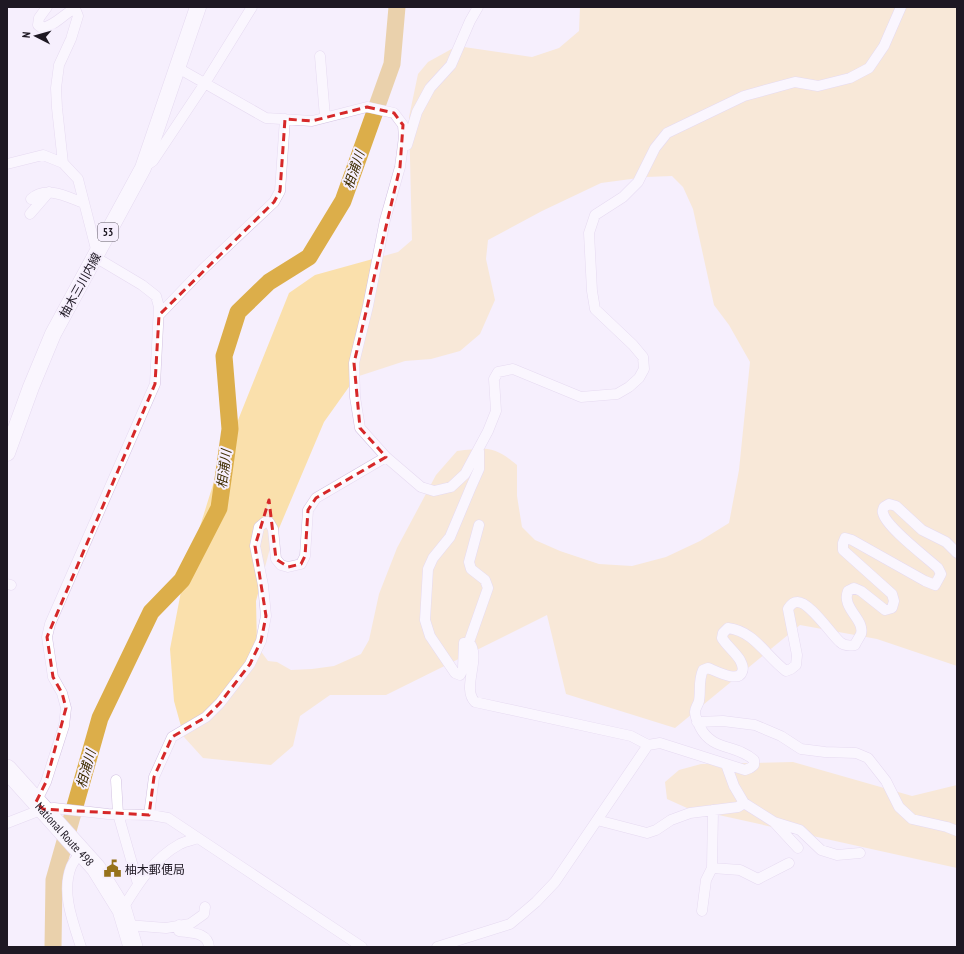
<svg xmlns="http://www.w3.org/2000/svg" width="964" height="954" font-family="'PT Sans Narrow','Noto Sans JP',sans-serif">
<rect width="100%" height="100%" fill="#f6effd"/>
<path fill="#fae0ac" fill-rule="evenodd" d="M580,7H957V666L877,639L800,625L675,728L566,694L547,615L386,695H330L300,716L293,746L271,765L203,758L184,737L174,701L170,649L183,581L216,475L289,293L315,275L398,252L412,240L409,117L418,74L428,62L457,46L532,57L559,48L579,31ZM672,176L683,187L693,209L714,305L729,325L750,362L739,470L729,523L700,541L666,557L632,566L599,564L560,551L535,540L522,527L517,496V465C493,445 487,448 457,451L436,475L397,548L379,594L369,640L361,654L334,666L312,669L291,670L277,662L268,661L257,646L256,601L269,552L324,422L356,377L405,361L431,359L460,351L480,334L495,300L486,259L488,240L542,211L601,183L646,177Z
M793,762L912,796L957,785V868L687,808L667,799L665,782L679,770L701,764Z"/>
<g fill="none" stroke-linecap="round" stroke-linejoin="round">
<path stroke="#dcae4a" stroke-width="17" d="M53,947L54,880L100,718L151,612L182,580L219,508L230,429L224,356L238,312L269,282L309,257L343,201L392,64L397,7"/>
<defs>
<path id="street" d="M47,7L39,18L38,25L42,28C54,26 62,16 72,10L76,11L78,16L71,39L59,65L56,88L57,108L63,163L78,179L97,253
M320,56L325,117
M178,68L266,118L312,121L367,107L394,113L403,125L404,137L400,167L385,220L368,306L354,363L355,397L360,428L386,457L421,487L434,491L451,487L465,474L488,431L496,411L494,379L498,372L513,369L581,397L617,394L629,387L639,378L644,369L643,357L633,345L595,309L592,291L589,233L595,215L623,197L638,182L655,148L667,133L744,96L795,82L818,86L850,78L869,68L884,46L901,7
M407,145L417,112L430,88L451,65L470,21L478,7
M7,164L43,155L63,163
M144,167L153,161L205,83L252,7
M31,199C46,185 67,197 84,203
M30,214L49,192
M159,315L203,269L274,202L280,191L285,119
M479,451V469L471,487L450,537L433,558L428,569L425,620L430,636L455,673L460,675L463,669L464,643L469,642C482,658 461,688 475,702L631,736L648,745
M7,584L11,585
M469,642L488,588L485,580L471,569L469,562L479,525
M697,722L723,721L755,725L781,736L801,749L825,752L856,753L868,758L886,781L899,807L912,819L947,827L957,831
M116,780L118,814L138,884
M36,802L46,782L64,726L66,708L62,693L53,677L47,637L50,624L155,384L159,307L156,296L142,285L95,257
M744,803L774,822L798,848
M149,815L154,777L172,737L206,717L220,703L250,664L261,641L266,616L263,585L255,546L259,527L265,522H269L273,529L276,559L281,565L288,567L301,564L305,556L308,510L316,498L386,457
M597,820L647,833L656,830L671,820L690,813L738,807L744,803L734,786L726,764
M774,822L800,830L821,850L837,855L860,853
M7,823L43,809L54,808L108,814L151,815L168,818L362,947
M81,852C77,857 73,862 71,867C61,893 73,922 81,947
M712,868L740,870L758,879L789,863
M122,910C137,885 154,858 180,844C186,841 193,840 198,838
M702,911L706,880L712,868L713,810
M127,925L166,928L190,924L204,914L205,907
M179,925V931C191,933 208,932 209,947
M437,947L510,924L536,902L555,882L648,745L660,743L745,770L750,768L754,765V760C736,744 712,751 700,727C698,723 695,717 695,712C695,708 698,705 699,701C701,690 698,681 703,670L708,668C716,671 738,683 742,672C744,668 742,664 740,660C735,652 727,646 722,638L723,633L728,628C754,631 766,656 786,671L791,669L796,665L797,655L788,609C790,606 792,602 797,602C809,601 831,634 840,642C844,646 849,646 855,645C856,642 859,638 861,634C865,619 841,608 848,591L854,588L861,591L885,610L892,608L894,601L892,594L843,550V543L845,538L852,540L925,581L935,585L941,574L938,568C926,557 886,527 883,513C882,511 883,509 884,507L889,504L896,506L922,530L946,542L957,553"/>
<path id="primary" d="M7,453L31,387L53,334L143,168L198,7"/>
<g id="highway">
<path id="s1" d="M7,769L96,868L122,910L133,947"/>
</g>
</defs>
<use href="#street" stroke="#d3c2e2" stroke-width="11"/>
<use href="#primary" stroke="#d3c2e2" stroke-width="17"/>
<use href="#highway" stroke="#d3c2e2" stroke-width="20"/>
<use href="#street" stroke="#fff" stroke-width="10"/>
<use href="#primary" stroke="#fff" stroke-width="16"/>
<use href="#highway" stroke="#fff" stroke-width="19"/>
</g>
<path d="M0 0H964V954H0ZM367,107L394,113L403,125L400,167L354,363L360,428L386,457L316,498L308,510L305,556L301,564L288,567L276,559L269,500L255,546L266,616L261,641L250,664L220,703L206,717L172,737L154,777L149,815L43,809L36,802L46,782L66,708L62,693L53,677L47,637L155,384L159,315L274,202L280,191L285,119L312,121Z" fill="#f6effd" fill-opacity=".55" fill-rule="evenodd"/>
<path fill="none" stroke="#d62828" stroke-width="3" stroke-dasharray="8 5" stroke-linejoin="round" d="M367,107L394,113L403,125L400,167L354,363L360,428L386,457L316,498L308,510L305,556L301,564L288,567L276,559L269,500L255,546L266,616L261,641L250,664L220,703L206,717L172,737L154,777L149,815L43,809L36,802L46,782L66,708L62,693L53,677L47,637L155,384L159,315L274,202L280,191L285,119L312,121Z"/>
<defs>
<symbol id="civic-bare" viewBox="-9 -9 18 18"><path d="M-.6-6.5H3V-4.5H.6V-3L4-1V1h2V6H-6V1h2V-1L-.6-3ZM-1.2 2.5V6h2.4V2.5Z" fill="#96721b" stroke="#f6effd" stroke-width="2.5" paint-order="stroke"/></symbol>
</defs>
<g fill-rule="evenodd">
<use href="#civic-bare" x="100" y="856" width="25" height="25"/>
</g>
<g text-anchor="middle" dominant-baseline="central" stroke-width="4" stroke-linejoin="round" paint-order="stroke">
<rect fill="#f6effd" stroke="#5f5864" stroke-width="1" x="98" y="223" width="20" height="18" rx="3"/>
<g font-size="11" font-weight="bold" fill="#1e1823">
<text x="108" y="232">53</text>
</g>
<g font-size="12" fill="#1e1823" stroke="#f6effd">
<text transform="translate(80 285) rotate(-61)">柚木三川内線</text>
<text stroke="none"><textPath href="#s1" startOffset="87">National Route 498</textPath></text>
</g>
<g font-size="12" fill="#1e1823" stroke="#f6effd" text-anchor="start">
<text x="125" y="869">柚木郵便局</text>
</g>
<g font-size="13" font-style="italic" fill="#3e2c00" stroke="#f6effd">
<text transform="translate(354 170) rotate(-71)">相浦川</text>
<text transform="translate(224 469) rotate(-83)">相浦川</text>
<text transform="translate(86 769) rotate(-74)">相浦川</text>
</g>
</g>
<rect width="964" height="954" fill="none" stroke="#1e1823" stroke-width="16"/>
<g transform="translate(36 36) rotate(276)" stroke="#f6effd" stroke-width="3" paint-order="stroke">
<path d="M0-3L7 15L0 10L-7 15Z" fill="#1e1823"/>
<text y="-6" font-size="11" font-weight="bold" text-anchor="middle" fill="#1e1823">N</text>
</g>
</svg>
